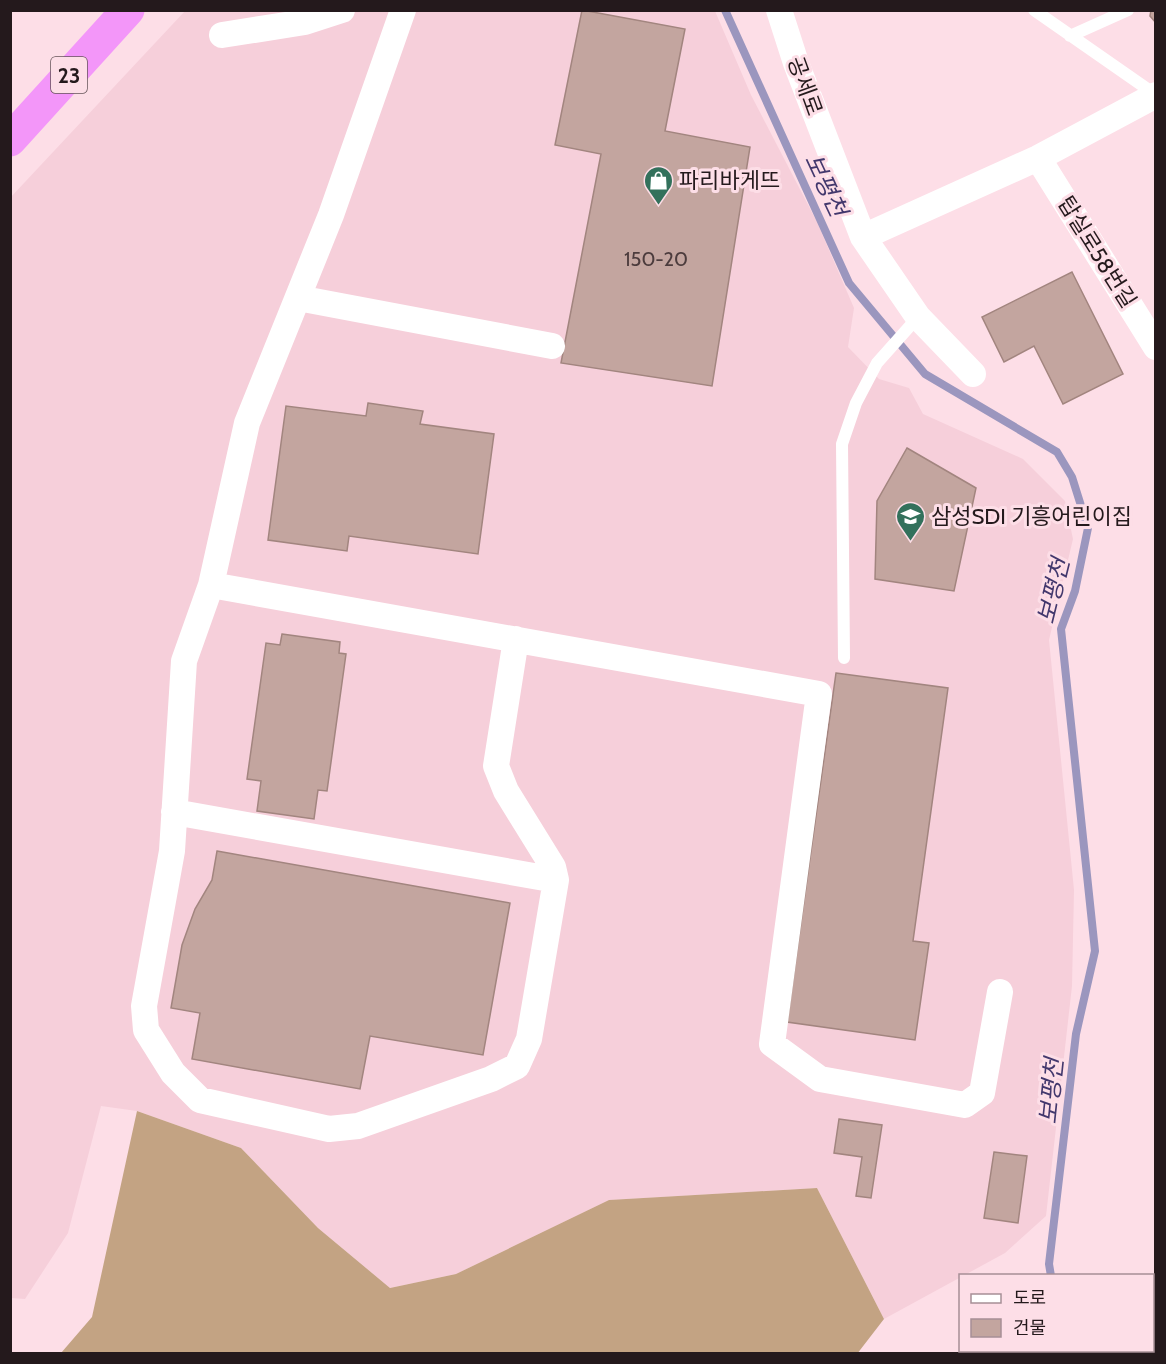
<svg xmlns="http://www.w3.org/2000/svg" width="1166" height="1364" font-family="Cabin,'Noto Sans KR',sans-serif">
<rect width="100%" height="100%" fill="#fddee7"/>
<path fill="#f6cfda" d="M185,11H715L751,95L817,222L854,308L848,347L879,379L909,388L923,414L1023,459L1065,501L1073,539L1049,640L1074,890L1072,986L1046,1216L1005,1253L884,1319L817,1188L609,1200L456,1274L390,1288L318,1228L241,1148L137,1111L101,1106L68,1233L25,1299L11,1298L10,198Z"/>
<path fill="#c3a383" d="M137,1111L241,1148L318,1228L390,1288L456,1274L609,1200L817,1188L884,1319L857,1354L61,1353L92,1317Z"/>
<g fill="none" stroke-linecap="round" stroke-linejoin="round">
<path stroke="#9b96be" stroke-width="8" d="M725,10L849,283L925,374L1057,452L1072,477L1088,528L1075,591L1061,629L1095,951L1076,1034L1049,1264L1051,1276
M1083,1350L1089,1354"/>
</g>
<path fill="#c3a59f" stroke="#a2857f" stroke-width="1.5" d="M582,10L685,29L665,131L750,147L712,386L561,363L601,154L555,145Z
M1151,10H1156V23L1150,16Z
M1072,272L1123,374L1063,404L1034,346L1004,362L982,317Z
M368,403L423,411L420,424L494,434L478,554L349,536L347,551L268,540L286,406L366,416Z
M907,448L976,488L954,591L875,579L877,501Z
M282,634L340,642L339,653L346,654L327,791L318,790L314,819L257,811L261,781L247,779L266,643L280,645Z
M836,673L948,688L913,941L929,943L915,1040L787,1022Z
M217,851L510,903L483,1055L370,1036L360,1089L192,1059L200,1013L171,1008L182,945L195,909L212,880Z
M839,1119L882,1125L871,1198L856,1196L862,1157L834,1153Z
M994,1152L1027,1156L1018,1223L984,1218Z"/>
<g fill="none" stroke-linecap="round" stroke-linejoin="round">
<path stroke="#fff" stroke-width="12" d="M1034,10L1156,95
M1070,36L1128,10
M844,658L842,444L856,403L877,363L918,317"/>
<path stroke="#fff" stroke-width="26" d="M403,10L331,215L247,423L211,585L184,661L172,851L144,1006L146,1030L173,1073L200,1100L329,1129L358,1126L491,1079L517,1066L529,1039L556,880L553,867L506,791L496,766L516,639
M779,10L796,63L863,237L918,317L973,374
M222,35L305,22L342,10
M1038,158L1156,347
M863,237L1038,158L1156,95
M298,298L552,346
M211,585L819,694L772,1044L820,1079L965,1105L982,1093L1000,992
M174,812L556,880"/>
<path stroke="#f396f9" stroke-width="33" d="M10,140L128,10"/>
</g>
<defs>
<symbol id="shop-pin" viewBox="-11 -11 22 30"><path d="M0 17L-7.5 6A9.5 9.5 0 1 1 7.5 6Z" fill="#33715c" stroke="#fddee7"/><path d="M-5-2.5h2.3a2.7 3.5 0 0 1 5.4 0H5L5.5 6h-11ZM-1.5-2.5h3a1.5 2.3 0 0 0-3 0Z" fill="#fff"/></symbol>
<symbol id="school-pin" viewBox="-11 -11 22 30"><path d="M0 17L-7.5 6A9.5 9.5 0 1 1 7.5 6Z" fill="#33715c" stroke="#fddee7"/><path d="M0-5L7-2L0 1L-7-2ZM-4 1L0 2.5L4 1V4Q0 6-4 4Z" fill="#fff"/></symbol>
</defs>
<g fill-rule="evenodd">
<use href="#shop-pin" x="642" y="164" width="33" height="45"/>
<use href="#school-pin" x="894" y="500" width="33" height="45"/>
</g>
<g text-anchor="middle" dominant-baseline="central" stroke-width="6" stroke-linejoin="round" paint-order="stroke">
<g font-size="20" fill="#4c3c3d">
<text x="656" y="259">150-20</text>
</g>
<rect fill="#fddee7" stroke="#655459" stroke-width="1.5" x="51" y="57" width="36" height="36" rx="4.5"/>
<g font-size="21" font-weight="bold" fill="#24191c">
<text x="69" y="75">23</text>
</g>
<g font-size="22" fill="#24191c" stroke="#fddee7">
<text transform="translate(805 86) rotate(70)">공세로</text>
<text transform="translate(1097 252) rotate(58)">탑실로58번길</text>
</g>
<g font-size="22" fill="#24191c" stroke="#fddee7" text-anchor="start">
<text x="679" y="180">파리바게뜨</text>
<text x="931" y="516">삼성SDI 기흥어린이집</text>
</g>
<g font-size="24" font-style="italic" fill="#43386d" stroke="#fddee7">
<text transform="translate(826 185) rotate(65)">보평천</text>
<text transform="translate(1053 591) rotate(-76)">보평천</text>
<text transform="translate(1051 1091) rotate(-84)">보평천</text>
</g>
</g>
<rect width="1166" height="1364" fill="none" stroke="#24191c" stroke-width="24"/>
<rect x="959" y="1274" width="195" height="78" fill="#fddee7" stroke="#a68f96" stroke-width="1.5"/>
<rect x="971" y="1294" width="30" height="9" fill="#ffffff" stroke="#a68f96" stroke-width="1.5"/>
<text x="1013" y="1304" font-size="18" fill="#24191c">도로</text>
<rect x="971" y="1319" width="30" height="18" fill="#c3a59f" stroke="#a68f96" stroke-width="1.5"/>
<text x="1013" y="1334" font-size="18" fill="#24191c">건물</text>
</svg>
